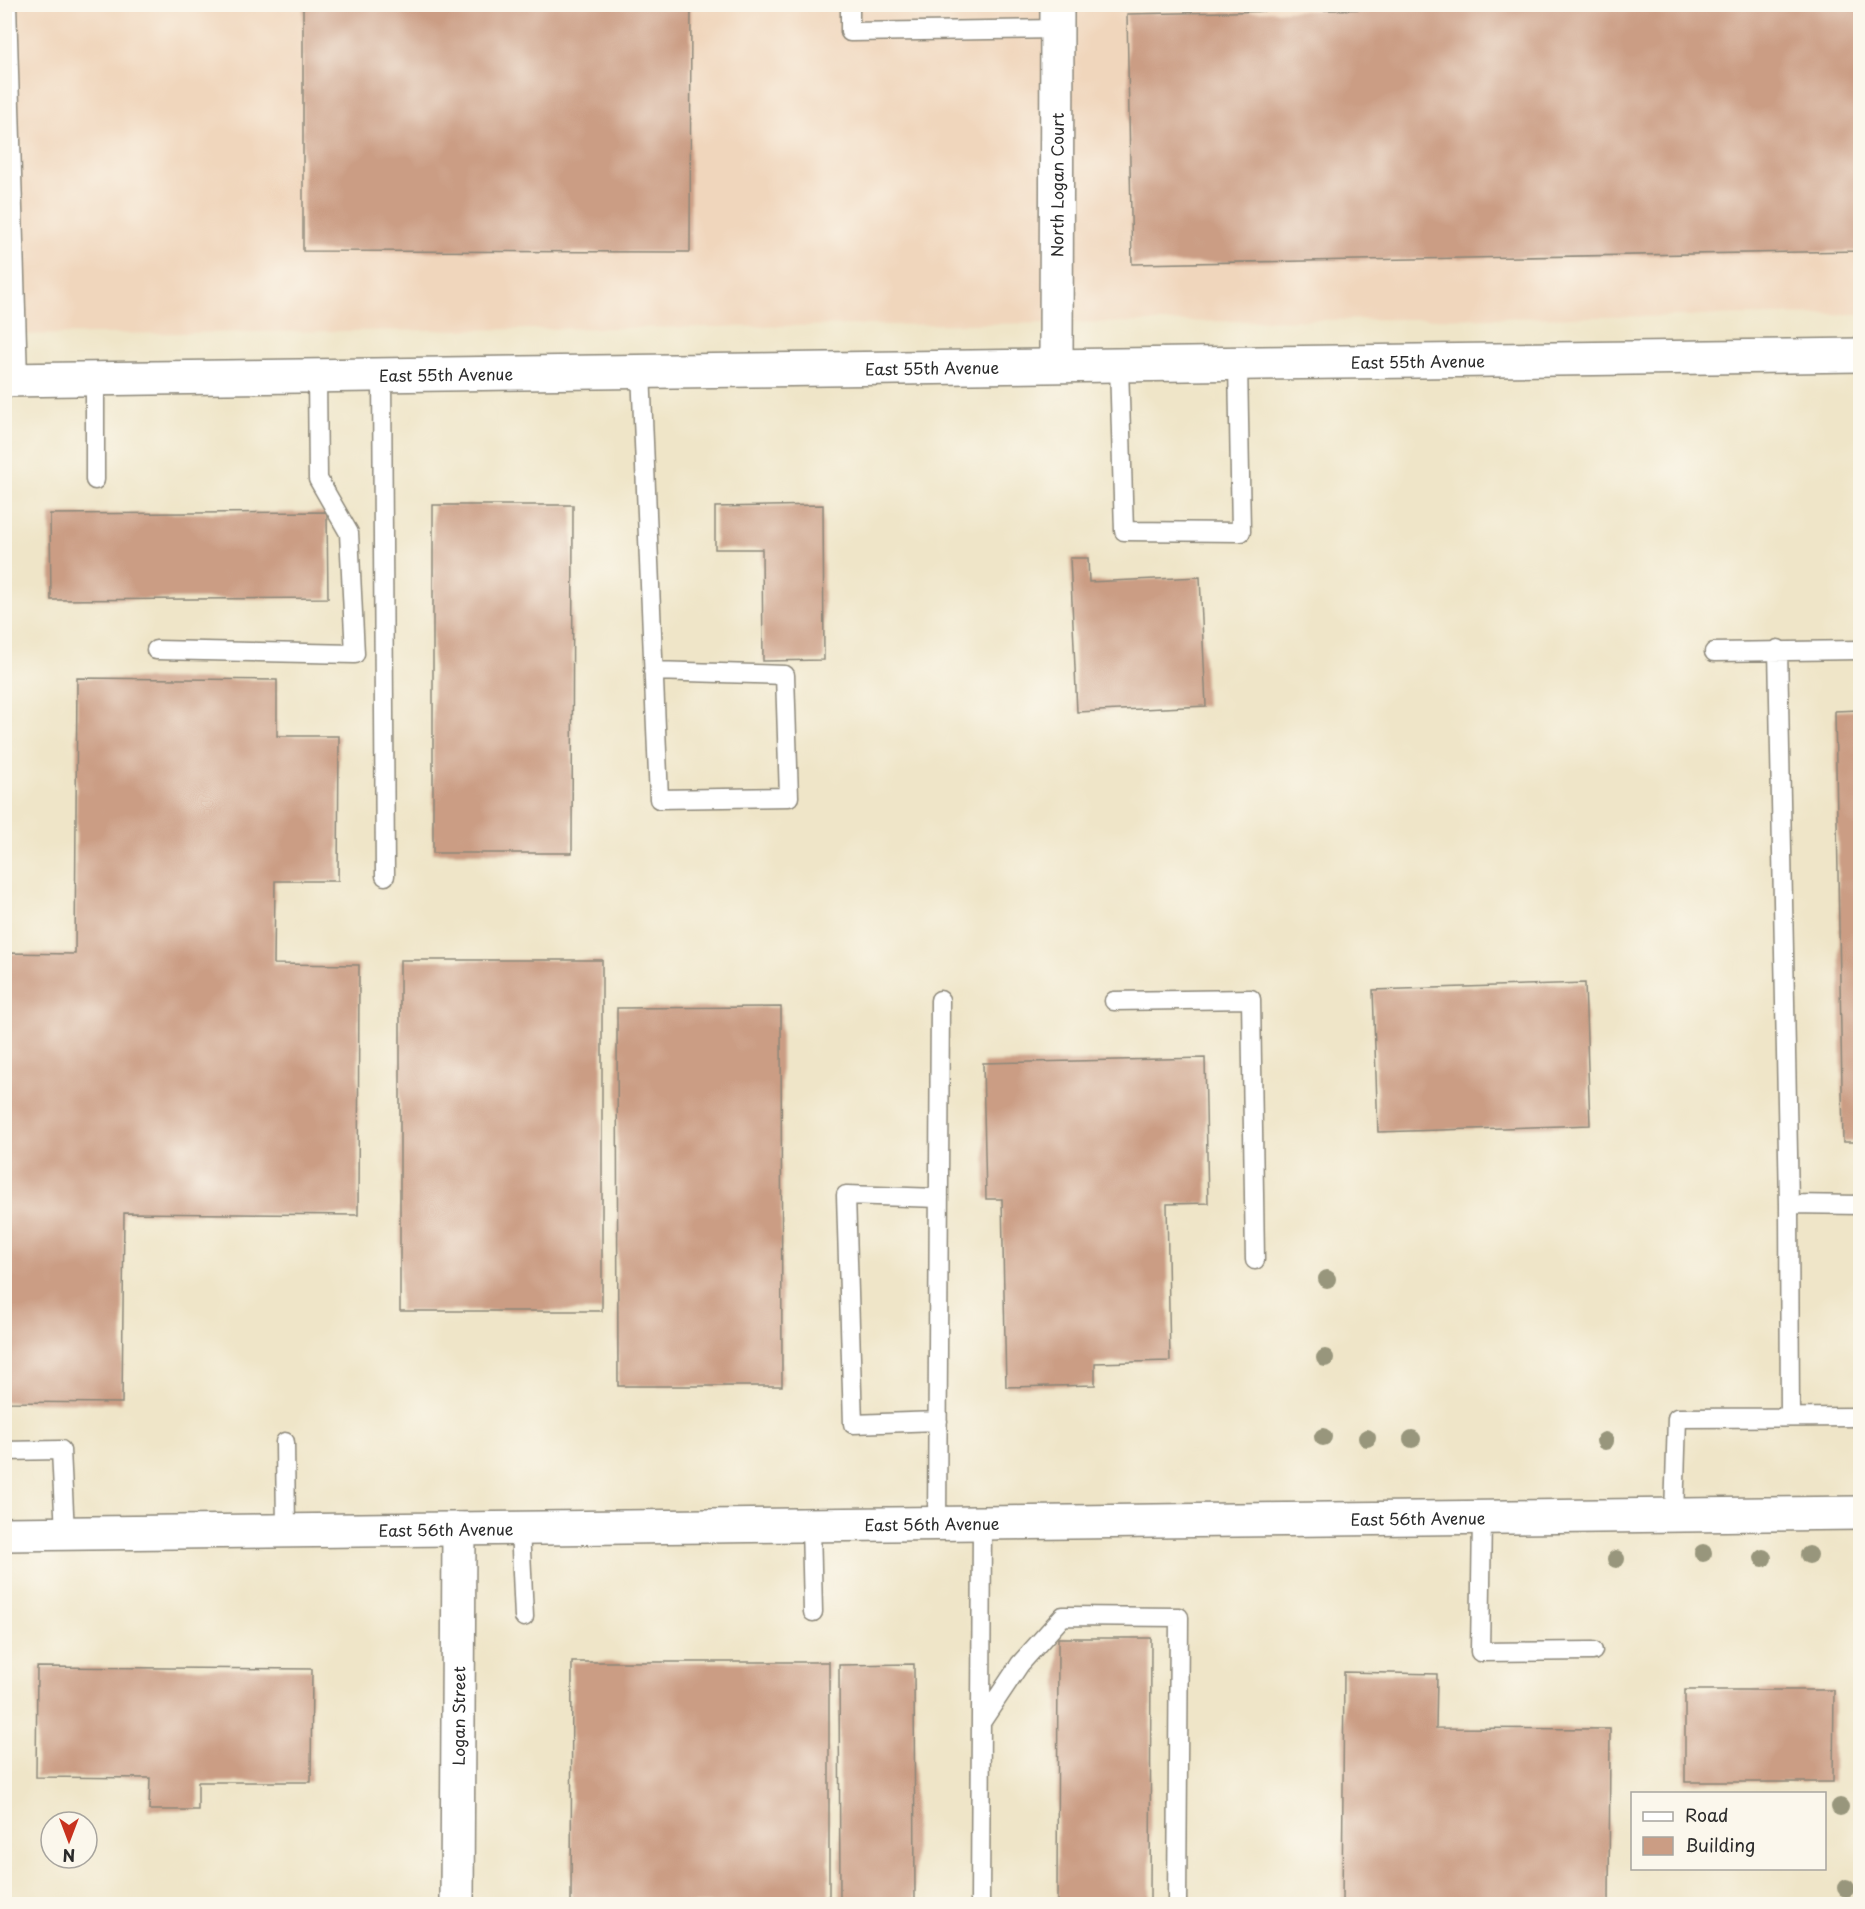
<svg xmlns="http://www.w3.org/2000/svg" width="1865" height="1909" font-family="'Playpen Sans',sans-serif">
<rect width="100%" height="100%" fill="#fbf7ec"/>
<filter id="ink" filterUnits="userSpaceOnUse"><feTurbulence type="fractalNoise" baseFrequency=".0167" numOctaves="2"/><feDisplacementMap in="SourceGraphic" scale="12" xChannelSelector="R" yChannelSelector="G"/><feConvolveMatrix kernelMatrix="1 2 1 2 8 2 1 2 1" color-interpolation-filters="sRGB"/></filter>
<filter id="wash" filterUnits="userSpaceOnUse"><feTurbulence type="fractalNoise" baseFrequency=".008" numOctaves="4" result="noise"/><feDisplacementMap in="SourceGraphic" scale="24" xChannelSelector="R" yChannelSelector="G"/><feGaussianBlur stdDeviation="1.35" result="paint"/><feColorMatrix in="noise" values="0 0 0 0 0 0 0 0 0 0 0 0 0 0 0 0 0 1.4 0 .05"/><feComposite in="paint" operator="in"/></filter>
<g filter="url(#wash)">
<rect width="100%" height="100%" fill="#efe5c8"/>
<path fill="#f0d6bc" d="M4,5H1860V314L5,335Z"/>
<g id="blocks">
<path fill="#cb9d84" d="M303,4H691L690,252L303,251Z
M1628,4H1860V251L1132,264L1127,14Z
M433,505H573L572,853H433Z
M823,505L824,660L763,661L762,549H715V507Z
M327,512L328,598L51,600L50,514Z
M1070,558H1088L1089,582L1200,577L1206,706L1077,712Z
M77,678L277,680V736H339L338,881H275L274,964L359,965L358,1215L124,1213L122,1403L4,1402V953L75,954Z
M1860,710V1142H1843L1835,711Z
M400,960H602V1311H400Z
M1585,983L1590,1125L1378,1132L1373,990Z
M781,1007L782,1386H618L617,1008Z
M1205,1058L1208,1203L1167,1204L1170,1361L1095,1363V1385L1006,1387L1002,1199H986L983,1063Z
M1058,1638H1151L1150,1904H1057Z
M572,1662H829V1904H571Z
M914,1664L915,1904H840L839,1665Z
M37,1667L312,1669L311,1782H198V1810H149L150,1778L36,1777Z
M1344,1672L1437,1674L1436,1728L1610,1729L1609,1904H1342Z
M1685,1690H1834L1833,1782H1685Z"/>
</g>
</g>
<g filter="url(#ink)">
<use href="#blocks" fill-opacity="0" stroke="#8d887a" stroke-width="1.5"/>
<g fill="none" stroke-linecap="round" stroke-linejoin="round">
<defs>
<path id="lane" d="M7,4L18,379
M850,4V32L1057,29
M1119,365L1124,531L1241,532L1238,363
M641,371L659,799L789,797L785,675L653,671
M382,374L385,876
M95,378V480
M1778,649L1789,1204
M156,650L355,654L349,533L318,479L317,375
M1714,652L1860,650
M1114,1001L1251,999L1255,1260
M1790,1417L1789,1204L1860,1205
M938,1421L853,1424L846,1195L939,1198
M285,1442L286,1531
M4,1451L61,1450L65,1533
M1674,1515L1677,1418L1860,1417
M1482,1517L1480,1652L1593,1651
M937,1524L940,1000
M811,1525L813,1612
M520,1528L524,1617
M982,1721L1020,1664L1063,1616L1179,1617L1177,1904
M980,1904L982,1523"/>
<g id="street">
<path id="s1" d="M1056,365L1057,4"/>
<path id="s2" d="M4,380L1860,355"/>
<path id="s3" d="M457,1904L459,1529"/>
</g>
<g id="secondary">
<path id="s4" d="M4,1534L1860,1513"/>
</g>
</defs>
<use href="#lane" stroke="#8d887a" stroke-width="21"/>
<use href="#street" stroke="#8d887a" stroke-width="36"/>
<use href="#secondary" stroke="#8d887a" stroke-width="36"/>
<use href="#lane" stroke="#fff" stroke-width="18"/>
<use href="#street" stroke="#fff" stroke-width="33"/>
<use href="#secondary" stroke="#fff" stroke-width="33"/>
</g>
<g fill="#98967c">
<circle cx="1327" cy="1279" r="9"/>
<circle cx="1325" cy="1358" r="9"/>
<circle cx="1323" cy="1437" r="9"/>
<circle cx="1367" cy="1438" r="9"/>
<circle cx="1412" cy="1439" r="9"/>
<circle cx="1605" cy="1441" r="9"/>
<circle cx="1703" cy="1553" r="9"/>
<circle cx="1809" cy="1555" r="9"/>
<circle cx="1763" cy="1558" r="9"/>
<circle cx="1616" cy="1559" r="9"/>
<circle cx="1840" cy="1807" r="9"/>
<circle cx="1846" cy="1888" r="9"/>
</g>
</g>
<g text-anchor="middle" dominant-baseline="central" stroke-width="4.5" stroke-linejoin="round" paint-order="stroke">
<g font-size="16" fill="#2b2b2b" stroke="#fbf7ec">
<text stroke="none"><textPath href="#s1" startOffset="180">North Logan Court</textPath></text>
<text stroke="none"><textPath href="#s2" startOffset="1414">East 55th Avenue</textPath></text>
<text stroke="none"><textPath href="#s2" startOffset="928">East 55th Avenue</textPath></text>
<text stroke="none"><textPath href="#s2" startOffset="442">East 55th Avenue</textPath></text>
<text stroke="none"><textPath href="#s4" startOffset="1414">East 56th Avenue</textPath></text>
<text stroke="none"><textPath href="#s4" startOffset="928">East 56th Avenue</textPath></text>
<text stroke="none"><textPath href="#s4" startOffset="442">East 56th Avenue</textPath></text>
<text stroke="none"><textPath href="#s3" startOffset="188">Logan Street</textPath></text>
</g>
</g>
<rect width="1865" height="1909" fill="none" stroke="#fbf7ec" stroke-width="24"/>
<rect x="1631" y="1792" width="195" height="78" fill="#fbf7ec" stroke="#a8a59f" stroke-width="1.5"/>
<rect x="1643" y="1812" width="30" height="9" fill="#ffffff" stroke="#a8a59f" stroke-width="1.5"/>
<text x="1685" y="1822" font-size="18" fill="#2b2b2b">Road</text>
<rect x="1643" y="1837" width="30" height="18" fill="#cb9d84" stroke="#a8a59f" stroke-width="1.5"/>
<text x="1685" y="1852" font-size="18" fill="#2b2b2b">Building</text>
<g transform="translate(69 1840) rotate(180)"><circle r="28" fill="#fbf7ec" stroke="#a8a59f" stroke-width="1.5"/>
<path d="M0-4.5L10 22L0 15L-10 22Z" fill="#c8321e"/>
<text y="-9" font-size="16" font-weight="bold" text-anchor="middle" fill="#2b2b2b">N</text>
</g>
</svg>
